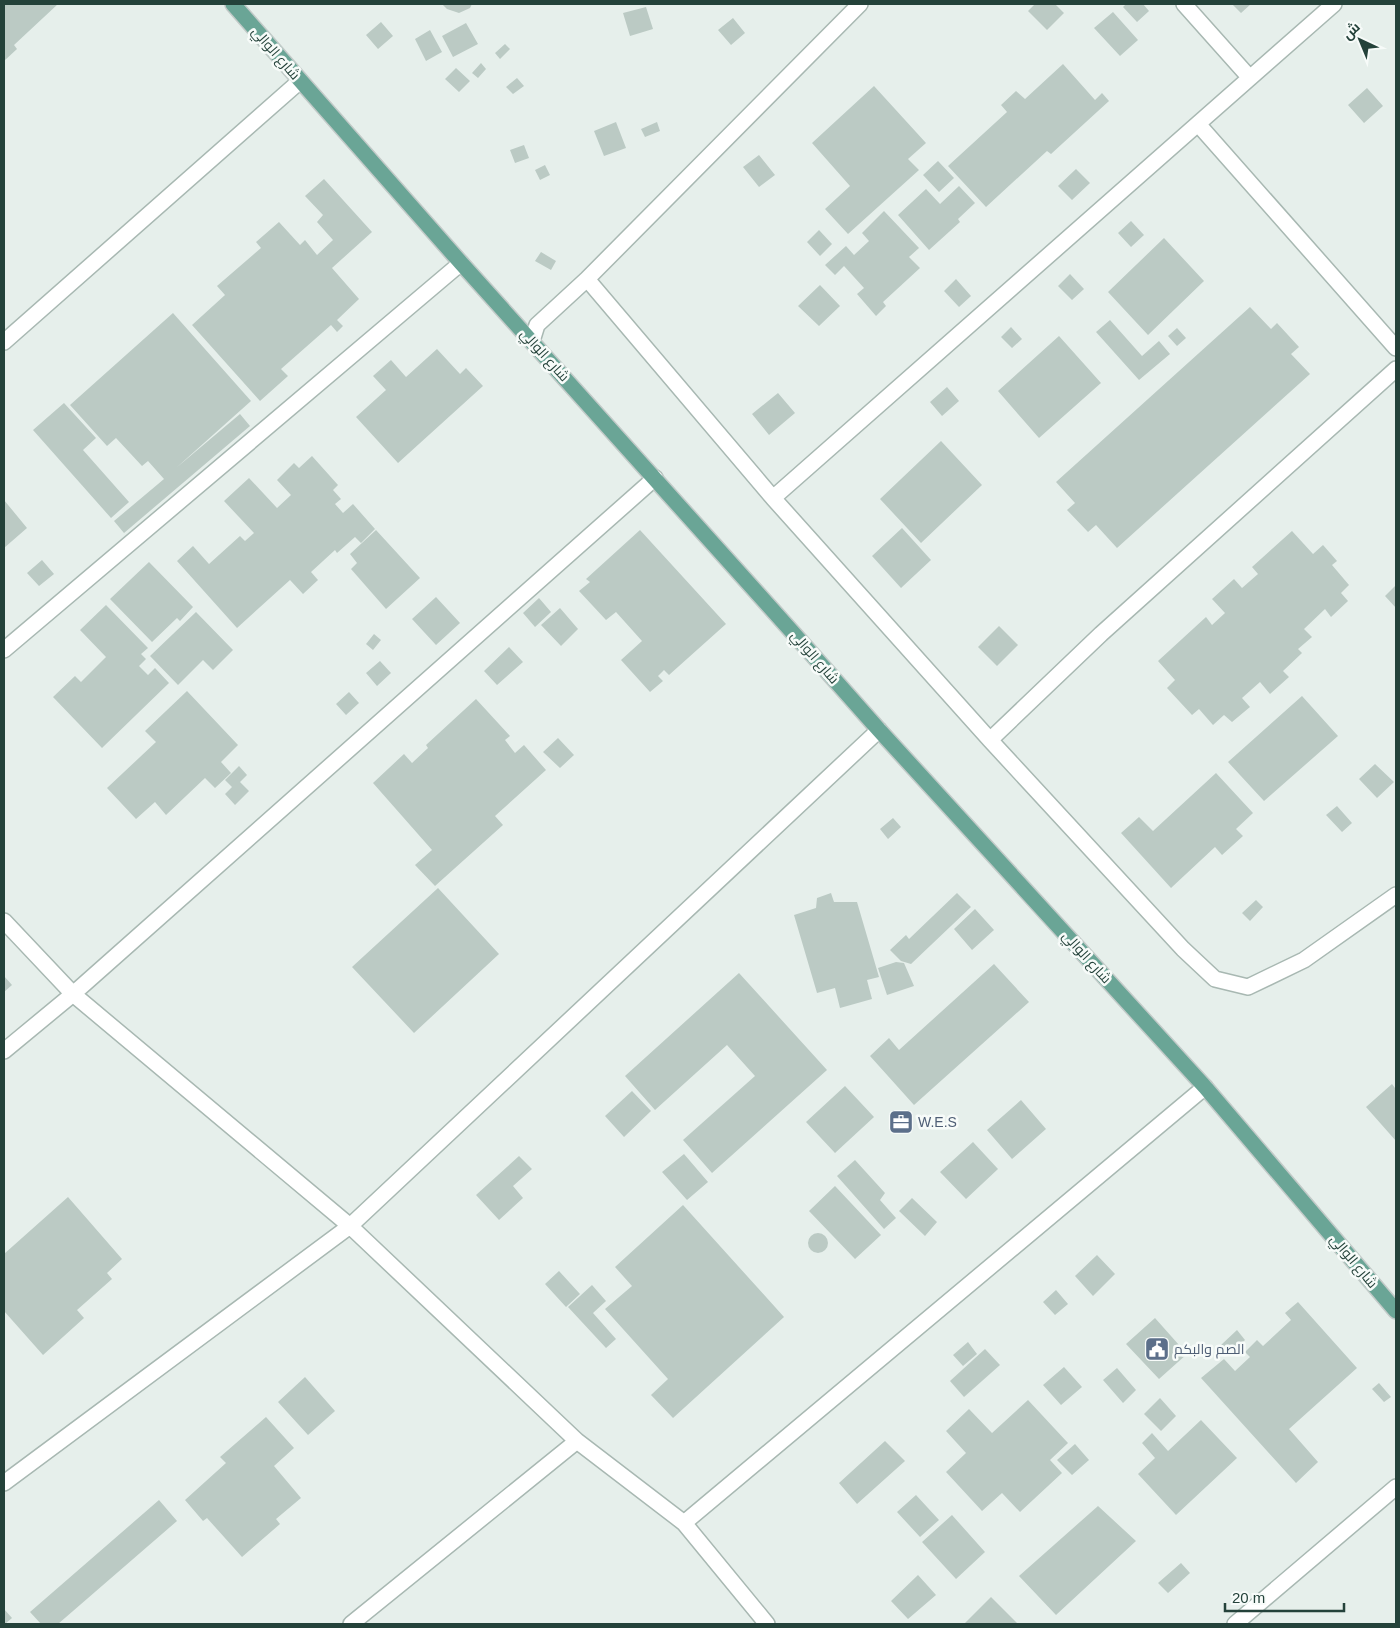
<svg xmlns="http://www.w3.org/2000/svg" width="1400" height="1628" font-family="Arial,Cairo,sans-serif">
<rect width="100%" height="100%" fill="#e6efeb"/>
<path fill="#bbcac4" d="M4,4H58L14,45L17,49L4,61Z
M442,4H472L470,8L459,13L447,9Z
M1035,4H1055L1064,13L1047,30L1028,11Z
M1126,4H1143L1149,11L1137,22L1123,7Z
M1232,4H1251L1241,13Z
M646,7L653,29L630,36L623,13Z
M1113,12L1138,40L1120,56L1094,28Z
M733,18L745,33L731,45L718,30Z
M381,22L393,36L378,49L366,35Z
M466,23L478,44L453,57L442,36Z
M430,30L442,52L426,61L415,39Z
M505,44L510,49L500,59L495,53Z
M481,63L486,69L478,78L472,73Z
M1063,64L1095,100L1102,93L1109,101L1051,154L1047,151L986,207L948,166L1007,112L1001,105L1016,91L1025,99Z
M456,68L470,81L459,92L445,79Z
M517,78L524,86L513,94L506,87Z
M874,86L926,143L908,159L919,170L848,234L825,209L850,186L812,143Z
M1367,88L1383,106L1364,123L1348,105Z
M616,122L626,148L604,156L594,131Z
M657,122L660,131L645,137L641,129Z
M524,145L529,158L515,163L510,150Z
M759,155L775,175L759,187L743,167Z
M938,161L954,178L939,192L923,175Z
M545,165L550,175L540,180L535,170Z
M1076,169L1090,183L1072,200L1058,186Z
M324,179L372,232L332,268L359,299L337,320L343,326L337,332L331,325L281,369L288,376L260,401L192,325L225,295L217,286L261,248L256,242L279,222L300,245L305,240L317,255L333,240L317,222L323,215L305,196Z
M959,186L975,203L958,219L960,222L929,250L898,215L926,189L940,204Z
M884,211L919,248L909,257L920,268L883,302L886,306L876,316L857,294L864,288L844,266L835,275L825,265L846,246L854,255L869,241L862,233Z
M1131,221L1144,235L1131,247L1118,233Z
M819,230L832,244L820,256L807,242Z
M1164,238L1204,281L1148,335L1108,292Z
M541,252L556,261L551,270L535,261Z
M1070,274L1084,289L1072,300L1058,286Z
M956,279L971,296L959,307L944,291Z
M820,285L840,306L819,326L798,306Z
M1250,307L1271,329L1277,323L1299,347L1291,354L1310,374L1117,548L1096,525L1088,532L1067,510L1075,503L1056,482Z
M173,313L251,401L176,468L240,414L250,426L124,533L114,521L164,479L148,461L142,466L116,438L107,446L70,405Z
M1110,320L1142,356L1159,341L1170,354L1139,380L1096,332Z
M1011,327L1022,339L1012,348L1001,337Z
M1177,328L1186,338L1177,346L1168,336Z
M1059,336L1101,383L1039,438L998,391Z
M437,349L460,374L466,368L483,386L398,463L356,417L386,390L373,376L391,360L406,377Z
M947,387L959,401L942,416L930,402Z
M778,393L795,413L769,435L752,414Z
M64,403L96,438L83,450L129,502L111,518L33,430Z
M941,441L982,485L921,543L880,499Z
M312,456L338,485L333,490L341,499L335,504L343,513L353,504L375,529L361,543L355,537L337,553L335,550L311,572L318,580L303,594L290,580L237,628L177,561L193,546L209,564L240,536L245,541L254,533L224,501L249,478L277,508L291,495L277,480L294,463L299,468Z
M4,500L27,528L4,548Z
M902,528L931,560L901,588L872,556Z
M376,530L420,578L386,609L351,569L357,563L350,554Z
M640,530L726,624L669,675L664,670L658,676L663,681L650,692L621,660L642,641L616,612L606,620L579,591L590,582L586,579Z
M1292,531L1313,554L1323,545L1337,561L1332,565L1349,585L1341,593L1348,601L1331,617L1325,609L1304,629L1312,637L1298,649L1302,653L1283,671L1289,677L1270,694L1260,682L1242,698L1250,707L1232,722L1224,715L1213,725L1199,709L1192,715L1167,688L1175,680L1158,661L1206,617L1212,625L1225,613L1212,599L1234,579L1242,588L1258,574L1252,567Z
M42,560L54,574L39,586L27,573Z
M149,562L193,607L180,621L177,618L152,642L110,599Z
M1396,585V608L1385,596Z
M436,597L460,623L436,645L412,619Z
M539,598L551,612L535,627L523,613Z
M106,605L148,648L141,654L146,659L139,666L148,675L155,668L169,683L102,748L53,697L75,676L81,682L106,657L80,630Z
M560,608L578,629L561,646L541,625Z
M196,612L233,650L213,670L203,660L178,685L150,656Z
M999,626L1018,645L997,666L978,647Z
M374,634L381,640L373,650L366,644Z
M509,647L523,662L497,685L484,671Z
M380,661L391,673L377,686L366,673Z
M187,691L238,745L221,762L231,773L215,788L205,778L166,815L155,802L136,819L107,788L156,742L145,731Z
M349,692L359,703L346,715L336,704Z
M1302,696L1338,736L1264,801L1228,762Z
M476,699L510,736L505,740L515,753L524,745L546,770L495,816L503,825L435,886L415,865L432,850L373,783L404,754L412,763L428,748L426,745Z
M558,738L574,755L560,768L543,752Z
M1375,764L1394,782L1377,798L1359,779Z
M239,766L247,775L240,782L249,791L235,805L225,794L232,787L225,780Z
M1216,773L1253,813L1236,829L1243,836L1222,855L1215,847L1171,888L1121,833L1139,817L1153,831Z
M1337,806L1352,823L1342,832L1326,815Z
M893,818L901,827L888,839L880,829Z
M438,888L499,954L414,1033L352,967Z
M831,893L834,902H857L879,977L867,980L872,999L840,1008L835,988L817,993L794,915L816,908L817,898Z
M957,893L971,907L911,964L901,961L890,950L906,935L909,939Z
M1256,900L1263,907L1250,921L1242,913Z
M975,909L994,930L972,950L954,929Z
M896,962L904,963L914,986L887,995L878,968Z
M994,964L1029,1002L914,1105L870,1056L889,1038L899,1050Z
M739,973L827,1070L712,1173L683,1140L755,1076L727,1045L655,1110L625,1076Z
M4,976L12,985L4,992Z
M1392,1084L1395,1088L1396,1086V1141L1366,1107Z
M845,1086L874,1117L835,1153L806,1122Z
M632,1091L651,1111L624,1137L605,1116Z
M1021,1100L1046,1129L1012,1159L987,1130Z
M973,1142L998,1169L966,1199L940,1172Z
M684,1154L708,1182L687,1200L662,1172Z
M519,1156L532,1169L513,1186L523,1198L499,1220L476,1195Z
M855,1160L885,1193L880,1200L896,1218L884,1229L837,1176Z
M835,1186L881,1235L855,1259L809,1211Z
M68,1197L122,1259L107,1273L112,1279L77,1310L84,1318L43,1355L4,1311V1254Z
M912,1198L937,1222L925,1236L899,1211Z
M683,1205L784,1317L673,1418L651,1395L668,1379L605,1309L632,1286L615,1267Z
M808 1243a10 10 0 1 1 20 0a10 10 0 1 1-20 0Z
M1097,1255L1115,1274L1093,1296L1075,1276Z
M559,1271L580,1294L566,1307L545,1284Z
M592,1285L606,1301L593,1313L616,1339L606,1348L568,1307Z
M1056,1290L1068,1304L1055,1315L1043,1302Z
M1298,1302L1357,1368L1289,1429L1318,1462L1296,1483L1201,1378L1224,1359L1235,1371L1250,1357L1245,1352L1257,1340L1263,1346L1291,1320L1285,1313Z
M1155,1318L1187,1354L1159,1379L1126,1344Z
M1237,1330L1245,1340L1230,1355L1221,1345Z
M968,1342L977,1354L963,1366L953,1355Z
M985,1349L1000,1365L964,1397L950,1381Z
M1064,1367L1082,1387L1061,1405L1043,1385Z
M1117,1368L1136,1390L1123,1403L1103,1380Z
M305,1377L335,1411L308,1435L278,1402Z
M1379,1383L1391,1397L1384,1402L1372,1389Z
M1160,1398L1176,1416L1161,1431L1144,1414Z
M1028,1400L1068,1443L1050,1460L1062,1473L1020,1512L1002,1493L982,1511L946,1472L966,1453L946,1431L969,1409L992,1433Z
M266,1417L294,1448L274,1466L301,1498L276,1519L280,1524L242,1557L207,1518L203,1521L185,1500L226,1463L220,1457Z
M1201,1420L1237,1458L1176,1515L1138,1474L1155,1458L1142,1443L1152,1433L1168,1451Z
M885,1441L905,1461L857,1504L839,1483Z
M1075,1444L1089,1460L1072,1475L1057,1460Z
M916,1495L939,1520L920,1537L897,1512Z
M159,1500L177,1521L58,1624H41L30,1612Z
M1098,1506L1136,1541L1056,1615L1019,1576Z
M952,1515L985,1552L956,1579L922,1542Z
M1181,1563L1190,1573L1168,1593L1158,1583Z
M918,1575L936,1595L908,1619L891,1601Z
M991,1597L1018,1624H964Z
M4,1609L12,1618L5,1624H4Z"/>
<g fill="none" stroke-linecap="round" stroke-linejoin="round">
<defs>
<path id="minor" d="M1184,4L1250,78
M1198,124L1396,348
M587,279L773,498L990,740L1183,949L1215,979L1248,987L1304,960L1396,895
M532,341L537,325L587,279L860,4
M4,342L300,81
M773,498L1334,4
M4,650L461,263
M990,740L1101,634L1396,369
M4,921L73,994L350,1226L577,1441L684,1523L767,1624
M4,1051L73,994L655,478
M4,1483L350,1226L879,730
M684,1523L1205,1087
M351,1624L577,1441
M1235,1624L1396,1487"/>
<path id="major" d="M233,4L461,263L794,634L879,730L1205,1087L1396,1311"/>
</defs>
<use href="#minor" stroke="#a8b8b2" stroke-width="18"/>
<use href="#major" stroke="#c2cac8" stroke-width="18"/>
<use href="#minor" stroke="#fff" stroke-width="15"/>
<use href="#major" stroke="#6aa596" stroke-width="15"/>
</g>
<defs>
<symbol id="office-square" viewBox="-11 -11 22 22"><rect x="-9" y="-9" width="18" height="18" rx="4" fill="#5c6f8a" stroke="#f7fbf9"/><path d="M-6-3h4V-5.5h4V-3h4V5H-6ZM-1-4.5V-3h2v-1.5ZM-6 0V1H6V0Z" fill="#fff"/></symbol>
<symbol id="civic-square" viewBox="-11 -11 22 22"><rect x="-9" y="-9" width="18" height="18" rx="4" fill="#5c6f8a" stroke="#f7fbf9"/><path d="M-.6-6.5H3V-4.5H.6V-3L4-1V1h2V6H-6V1h2V-1L-.6-3ZM-1.2 2.5V6h2.4V2.5Z" fill="#fff"/></symbol>
</defs>
<g fill-rule="evenodd">
<use href="#office-square" x="887" y="1108" width="28" height="28"/>
<use href="#civic-square" x="1143" y="1335" width="28" height="28"/>
</g>
<g text-anchor="middle" dominant-baseline="central" stroke-width="5" stroke-linejoin="round" paint-order="stroke">
<g font-size="14" fill="#24423a" stroke="#f7fbf9">
<text transform="translate(276 53) rotate(49)">شارع الوالي</text>
<text transform="translate(545 355) rotate(48)">شارع الوالي</text>
<text transform="translate(815 657) rotate(49)">شارع الوالي</text>
<text transform="translate(1087 957) rotate(48)">شارع الوالي</text>
<text transform="translate(1354 1261) rotate(50)">شارع الوالي</text>
</g>
<g font-size="14" fill="#4e5e75" stroke="#f7fbf9" text-anchor="start">
<text x="918" y="1122">W.E.S</text>
<text x="1174" y="1349">الصم والبكم</text>
</g>
</g>
<rect width="1400" height="1628" fill="none" stroke="#24423a" stroke-width="10"/>
<g transform="translate(1360 40) rotate(316)" stroke="#f7fbf9" stroke-width="4" paint-order="stroke">
<path d="M0-4L9 19L0 12L-9 19Z" fill="#24423a"/>
<text y="-8" font-size="14" font-weight="bold" text-anchor="middle" fill="#24423a">ش</text>
</g>
<path d="M1225 1603v8h119v-8" fill="none" stroke="#24423a" stroke-width="2.5"/>
<text x="1232" y="1603" font-size="15" fill="#24423a" stroke="#f7fbf9" stroke-width="4" paint-order="stroke">20 m</text>
</svg>
